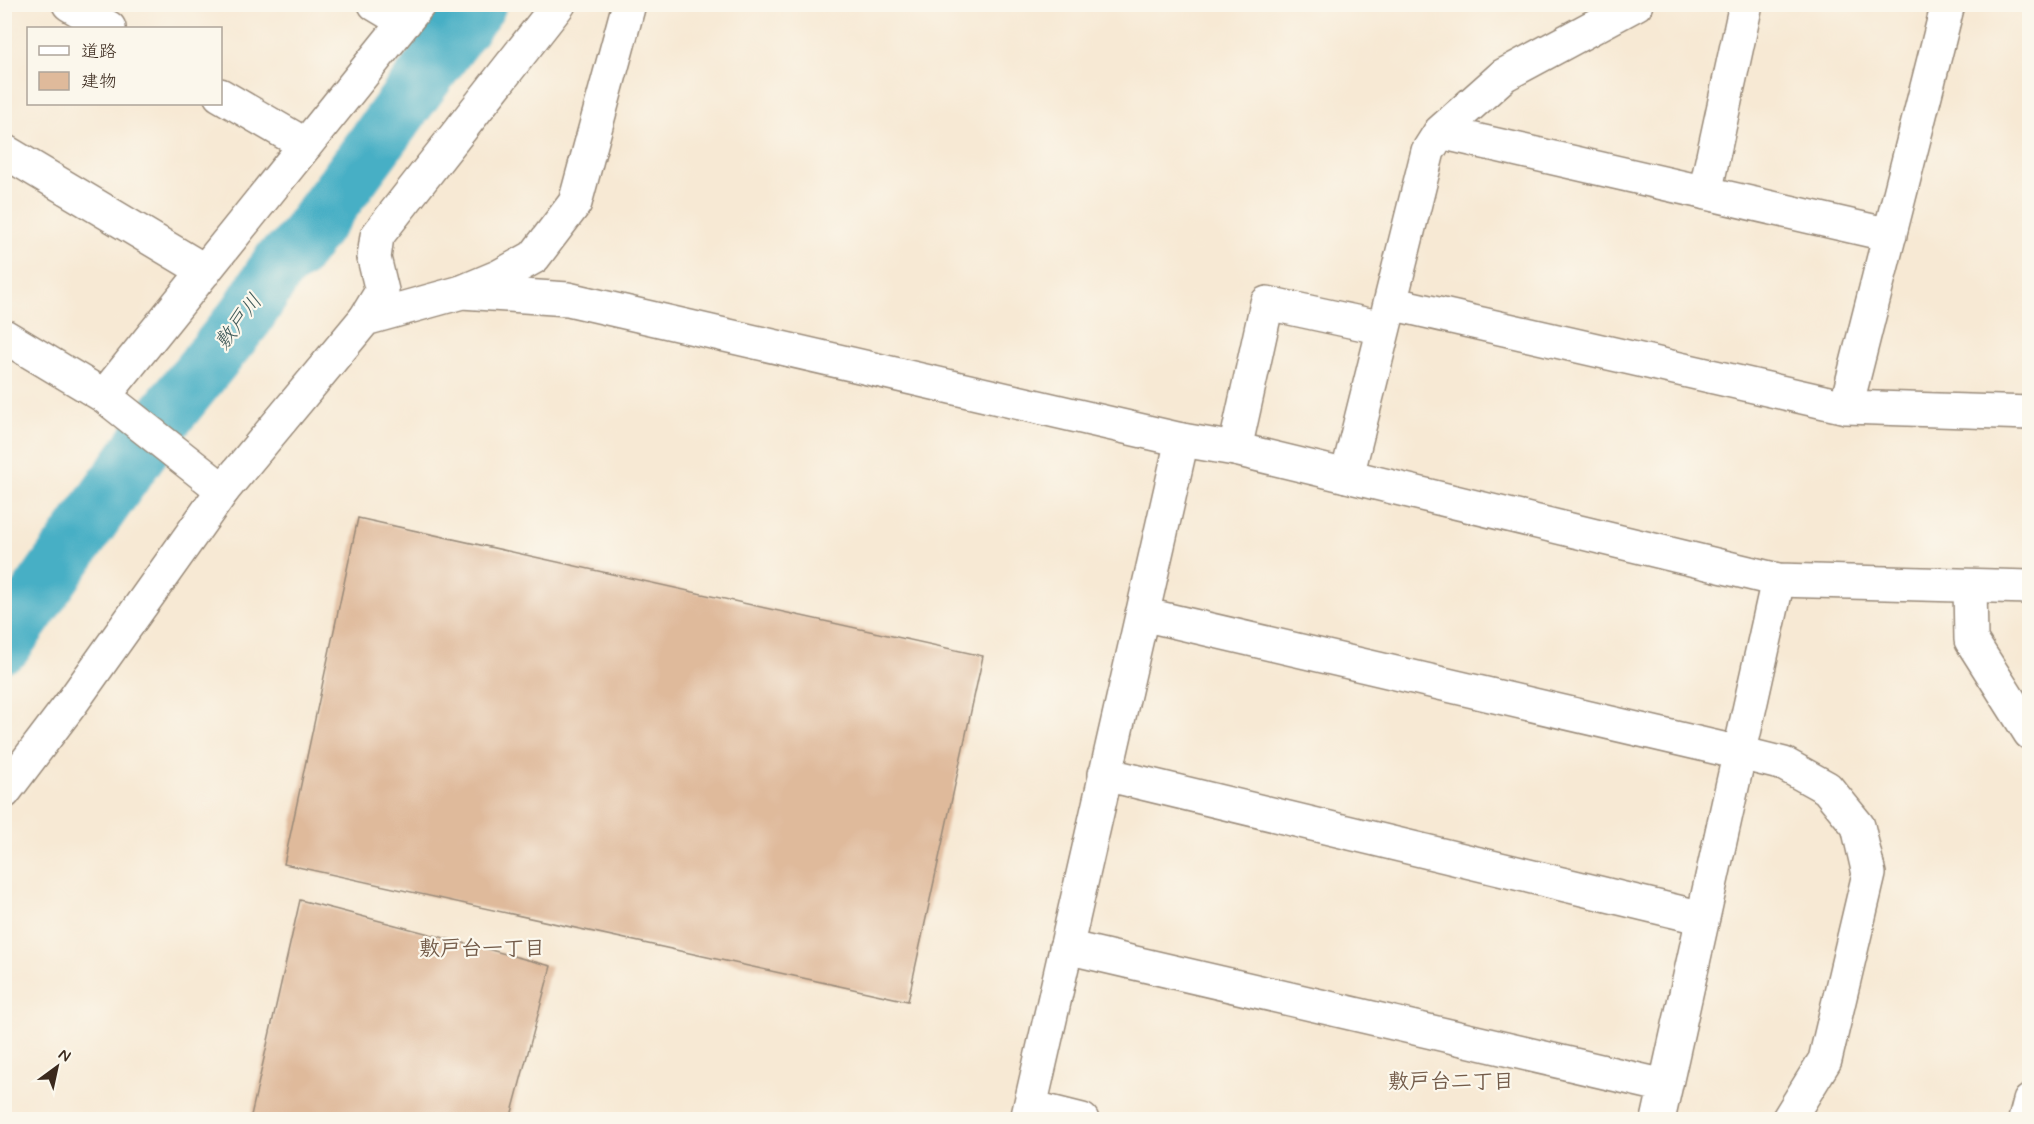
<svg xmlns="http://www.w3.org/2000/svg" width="2034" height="1124" font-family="Mynerve,'Klee One',sans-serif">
<rect width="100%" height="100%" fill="#fbf7ec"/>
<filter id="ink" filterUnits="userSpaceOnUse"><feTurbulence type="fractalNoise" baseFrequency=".0167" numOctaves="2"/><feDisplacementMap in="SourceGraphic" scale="12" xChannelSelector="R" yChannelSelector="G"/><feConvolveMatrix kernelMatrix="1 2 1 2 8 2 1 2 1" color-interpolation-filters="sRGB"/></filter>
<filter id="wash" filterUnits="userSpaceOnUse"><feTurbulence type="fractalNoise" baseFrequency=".008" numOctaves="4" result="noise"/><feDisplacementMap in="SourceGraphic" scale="24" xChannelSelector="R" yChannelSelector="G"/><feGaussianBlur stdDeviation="1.35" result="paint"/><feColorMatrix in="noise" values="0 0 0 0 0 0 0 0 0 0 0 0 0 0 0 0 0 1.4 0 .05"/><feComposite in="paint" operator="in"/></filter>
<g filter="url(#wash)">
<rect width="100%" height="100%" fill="#f7e9d4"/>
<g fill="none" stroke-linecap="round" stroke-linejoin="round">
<path stroke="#46afc5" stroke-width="57" d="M4,644L155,429L247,315L280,263L294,254L478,4"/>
</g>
<g id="blocks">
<path fill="#dfba9b" d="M358,518L983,656L908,1001L284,864Z
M300,900L551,966L510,1120H250Z"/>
</g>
</g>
<g filter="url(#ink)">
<use href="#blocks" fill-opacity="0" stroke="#998a79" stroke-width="1.5"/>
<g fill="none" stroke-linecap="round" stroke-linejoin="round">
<defs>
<path id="minor" d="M69,4L109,28
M375,4L405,22
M220,95L306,145
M1440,132L1890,235
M4,151L205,271
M1705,193L1746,4
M462,292L500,276L534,257L575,203L629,4
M1390,303L1846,407L2030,413
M365,319L382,291L374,258L377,236L559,4
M4,336L104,396L223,490
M104,396L419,4
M1846,407L1948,4
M1235,449L1267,303L1383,328
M1347,476L1428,151L1440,132L1504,75L1636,4
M1970,586L1971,640L2030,733
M1142,614L1740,753L1784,764L1827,788L1858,826L1869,874L1825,1060L1788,1120
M1105,774L1703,918
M1066,947L1665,1086
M1030,1107L1082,1120
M1027,1120L1182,440
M1658,1120L1778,580
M2025,1120L2030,1101"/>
<path id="tertiary" d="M4,792L73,701L223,490L365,319L462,292L568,299L1182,440L1235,449L1778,580L2030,587"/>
</defs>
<use href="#minor" stroke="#998a79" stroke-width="36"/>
<use href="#tertiary" stroke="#998a79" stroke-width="36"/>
<use href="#minor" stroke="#fff" stroke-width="33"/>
<use href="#tertiary" stroke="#fff" stroke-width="33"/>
</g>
</g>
<g text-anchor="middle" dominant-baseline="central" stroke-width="4.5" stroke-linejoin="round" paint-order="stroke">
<g font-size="21" font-style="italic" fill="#3f5958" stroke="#fbf7ec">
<text transform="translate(239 322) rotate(-53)">敷戸川</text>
</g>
<g font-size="21" font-weight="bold" fill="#745c4a" stroke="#fbf7ec">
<text x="482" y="949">敷戸台一丁目</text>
<text x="1451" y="1082">敷戸台二丁目</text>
</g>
</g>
<rect width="2034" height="1124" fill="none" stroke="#fbf7ec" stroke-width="24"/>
<rect x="27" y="27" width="195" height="78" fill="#fbf7ec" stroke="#aea59a" stroke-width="1.5"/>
<rect x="39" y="46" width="30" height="9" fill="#ffffff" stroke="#aea59a" stroke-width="1.5"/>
<text x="81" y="57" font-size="18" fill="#3b2a1e">道路</text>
<rect x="39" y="72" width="30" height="18" fill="#dfba9b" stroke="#aea59a" stroke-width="1.5"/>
<text x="81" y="87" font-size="18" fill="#3b2a1e">建物</text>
<g transform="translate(57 1067) rotate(33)" stroke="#fbf7ec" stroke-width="4.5" paint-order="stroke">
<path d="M0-4.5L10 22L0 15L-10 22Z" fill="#3b2a1e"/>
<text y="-9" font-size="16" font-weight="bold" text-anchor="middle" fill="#3b2a1e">N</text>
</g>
</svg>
